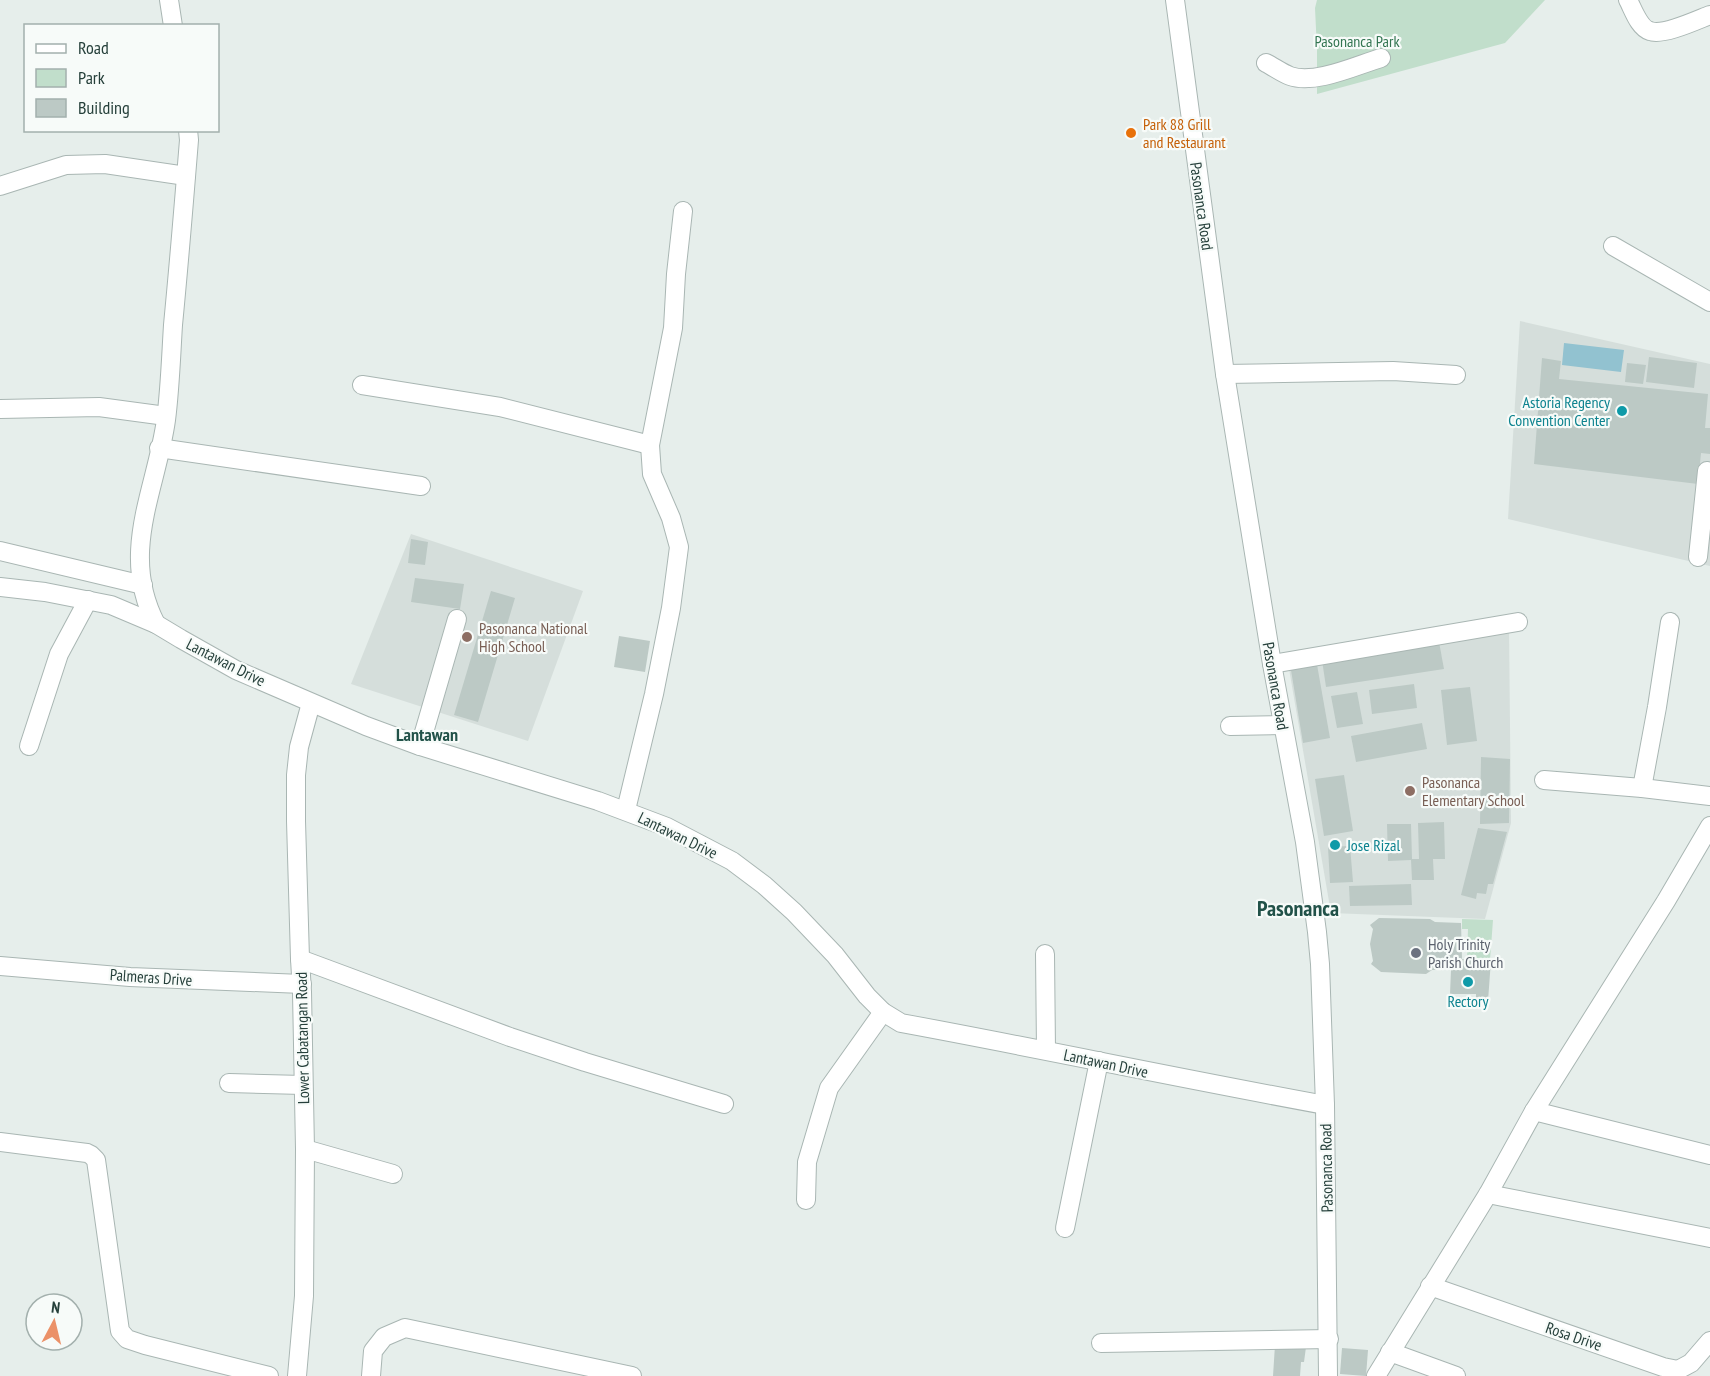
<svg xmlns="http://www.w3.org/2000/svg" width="1710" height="1376" viewBox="0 0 1710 1376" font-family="'PT Sans Narrow',sans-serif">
<rect width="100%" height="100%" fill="#e6eeeb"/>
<!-- built -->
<g fill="#d5dedb">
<polygon points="1520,321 1710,364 1710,566 1508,519"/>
<polygon points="411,534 583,591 528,741 351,684"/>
<polygon points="1509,628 1511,823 1485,919 1331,913 1288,663"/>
</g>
<!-- green -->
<g fill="#c1decb">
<polygon points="1317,0 1545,0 1505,43 1317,94 1317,50 1315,8"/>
<polygon points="1462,919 1493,920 1490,960 1467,958 1468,929 1462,929"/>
</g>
<!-- water -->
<polygon fill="#92c2d0" points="1564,343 1624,350 1621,372 1562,365"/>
<!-- building -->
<g fill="#bcc9c5">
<polygon points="1649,357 1697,363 1694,388 1646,382"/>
<polygon points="1542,358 1561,361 1559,379 1708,394 1705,428 1710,428 1710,454 1701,453 1698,484 1534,464"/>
<polygon points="1627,363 1646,365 1643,384 1625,382"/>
<polygon points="411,539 428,542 425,565 408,563"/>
<polygon points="415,578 464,584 460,609 411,602"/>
<polygon points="491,591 515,598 478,722 454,715"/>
<polygon points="619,636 650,641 645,672 614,667"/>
<polygon points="1439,642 1444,669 1326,687 1322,660"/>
<polygon points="1316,659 1330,738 1303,743 1290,664"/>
<polygon points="1414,684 1417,708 1372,714 1369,690"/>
<polygon points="1470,687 1477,741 1447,745 1441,690"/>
<polygon points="1357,692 1363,724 1337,728 1331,696"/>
<polygon points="1422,723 1427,749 1356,762 1351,736"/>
<polygon points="1481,757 1510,759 1509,823 1480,824"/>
<polygon points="1344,775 1353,831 1324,836 1315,779"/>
<polygon points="1444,822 1445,859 1433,859 1434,880 1412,880 1411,860 1388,861 1387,824 1411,824 1412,859 1419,859 1418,823"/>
<polygon points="1478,828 1507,832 1493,884 1488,884 1486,894 1477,893 1476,899 1461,895"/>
<polygon points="1350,846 1353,882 1330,883 1328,847"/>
<polygon points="1411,884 1412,905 1350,906 1349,886"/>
<polygon points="1379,918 1430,919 1435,922 1461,923 1462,959 1491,960 1488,1001 1476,1001 1476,994 1450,994 1451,970 1432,970 1426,974 1381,972 1371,964 1373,961 1370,944 1373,929 1370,925"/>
<polygon points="1275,1345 1306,1347 1304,1362 1301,1362 1300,1376 1273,1376"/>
<polygon points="1342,1348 1368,1350 1366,1376 1340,1374"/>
</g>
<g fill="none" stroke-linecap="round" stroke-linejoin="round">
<defs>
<g id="minor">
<polyline points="169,0 173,26"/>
<polyline points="1175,0 1225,374 1272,664 1305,842 1317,932 1320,964 1325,1105 1328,1376"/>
<path d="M1628 0C1633 9 1639 28 1650 31 1663 36 1697 20 1710 15"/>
<path d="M1266 63C1274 67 1282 73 1290 76 1315 85 1357 65 1381 58"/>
<polyline points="0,186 66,165 105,164 186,176"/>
<polyline points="1613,246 1710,302"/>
<polyline points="1225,374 1393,371 1456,375"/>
<polyline points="362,385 500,407 650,445"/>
<polyline points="0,409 99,407 166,416"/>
<polyline points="159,448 421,486"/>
<polyline points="0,551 143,585"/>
<polyline points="1698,557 1707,471"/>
<path d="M0 587 45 592 111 605 156 624 181 639 236 670 366 726 420 746 598 801 667 827 732 861 764 885 794 912 835 955 867 996 883 1012 901 1023C1042 1049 1183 1079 1325 1105"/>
<path d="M156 624C119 553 156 491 166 420 170 389 171 357 173 325 179 263 184 202 189 140L188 130"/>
<polyline points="1272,664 1518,622"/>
<polyline points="1230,726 1283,725"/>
<polyline points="29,746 59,654 88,600"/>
<polyline points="420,746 457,619"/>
<polyline points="1544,780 1642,788 1710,796"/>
<polyline points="1642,788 1657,707 1670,622"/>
<polyline points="626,810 654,694 671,608 679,547 671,518 652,474 650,445 673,328 676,274 683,211"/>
<polyline points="1045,954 1046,1050"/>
<polyline points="300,959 510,1037 585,1062 724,1104"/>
<polyline points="0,966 130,977 302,984"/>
<polyline points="229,1083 303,1085"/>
<polyline points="1534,1111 1710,1155"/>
<polyline points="0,1142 87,1153 91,1155 96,1160 120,1331 127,1339 145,1345 269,1376"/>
<polyline points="305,1149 393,1174"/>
<polyline points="1488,1194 1710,1238"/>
<polyline points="806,1200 807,1162 829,1088 883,1012"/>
<polyline points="1065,1228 1099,1061"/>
<polyline points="1430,1286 1663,1367 1678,1370 1691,1363 1710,1341"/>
<polyline points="1101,1343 1329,1339"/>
<polyline points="1390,1352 1456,1376"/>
<polyline points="297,1376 304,1296 305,1149 302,992 300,959 296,821 296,775 299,747 311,703"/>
<polyline points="371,1376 373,1351 384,1337 405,1328 632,1376"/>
<polyline points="1376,1376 1488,1194 1534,1111 1666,901 1710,826"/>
</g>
</defs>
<!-- minor casing -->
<use href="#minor" stroke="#a9b6b3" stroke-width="20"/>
<!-- minor -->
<use href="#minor" stroke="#fff" stroke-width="18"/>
</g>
<!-- markers -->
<circle fill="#e8710a" stroke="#f7fbf9" stroke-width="2" cx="1131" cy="133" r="6"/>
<g fill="#0f9aa8" stroke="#f7fbf9" stroke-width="2">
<circle cx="1622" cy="411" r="6"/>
<circle cx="1335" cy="845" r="6"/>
<circle cx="1468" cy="982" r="6"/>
</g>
<g fill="#8d6e63" stroke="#f7fbf9" stroke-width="2">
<circle cx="467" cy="637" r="6"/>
<circle cx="1410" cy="791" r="6"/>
</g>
<circle fill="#6b7280" stroke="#f7fbf9" stroke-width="2" cx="1416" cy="953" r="6"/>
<g text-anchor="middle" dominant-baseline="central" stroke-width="4.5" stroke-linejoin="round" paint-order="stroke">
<!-- park labels -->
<g font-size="16" fill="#327551" stroke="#f7fbf9">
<text x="1357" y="41">Pasonanca Park</text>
</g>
<!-- food labels -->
<g font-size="16" fill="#c56008" stroke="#f7fbf9" text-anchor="start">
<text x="1143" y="124">Park 88 Grill<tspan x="1143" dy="18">and Restaurant</tspan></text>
</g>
<!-- street labels -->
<g font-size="16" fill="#26403b" stroke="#f7fbf9">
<text transform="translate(1202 206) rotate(82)">Pasonanca Road</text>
<text transform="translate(226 662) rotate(27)">Lantawan Drive</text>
<text transform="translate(1276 686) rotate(80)">Pasonanca Road</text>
<text transform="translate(678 835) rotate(26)">Lantawan Drive</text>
<text transform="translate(151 977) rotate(4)">Palmeras Drive</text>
<text transform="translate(302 1038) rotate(-91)">Lower Cabatangan Road</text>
<text transform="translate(1106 1063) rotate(12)">Lantawan Drive</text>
<text transform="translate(1326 1168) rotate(-91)">Pasonanca Road</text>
<text transform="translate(1574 1336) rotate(19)">Rosa Drive</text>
</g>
<!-- culture labels -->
<g font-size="16" fill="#0d838f" stroke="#f7fbf9" text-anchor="end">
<text x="1610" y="402">Astoria Regency<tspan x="1610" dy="18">Convention Center</tspan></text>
<text x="1347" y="845" text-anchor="start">Jose Rizal</text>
<text x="1468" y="1001" text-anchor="middle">Rectory</text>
</g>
<!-- education labels -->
<g font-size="16" fill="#785e54" stroke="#f7fbf9" text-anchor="start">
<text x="479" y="628">Pasonanca National<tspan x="479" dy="18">High School</tspan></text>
<text x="1422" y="782">Pasonanca<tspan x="1422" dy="18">Elementary School</tspan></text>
</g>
<!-- worship labels -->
<g font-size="16" fill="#5b616d" stroke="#f7fbf9" text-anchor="start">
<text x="1428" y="944">Holy Trinity<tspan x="1428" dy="18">Parish Church</tspan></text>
</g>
<!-- neighbourhood labels -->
<g font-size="18" font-weight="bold" fill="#225249" stroke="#f7fbf9">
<text x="427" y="734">Lantawan</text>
</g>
<!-- district labels -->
<g font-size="22" font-weight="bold" fill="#225249" stroke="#f7fbf9">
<text x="1298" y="908">Pasonanca</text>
</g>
</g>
<!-- legend -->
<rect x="24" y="24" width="195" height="108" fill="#f7fbf9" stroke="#a3b0ad" stroke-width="1.5"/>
<rect x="36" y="44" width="30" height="9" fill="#ffffff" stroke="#a3b0ad" stroke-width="1.5"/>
<text x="78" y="54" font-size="18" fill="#26403b">Road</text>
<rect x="36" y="69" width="30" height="18" fill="#c1decb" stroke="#a3b0ad" stroke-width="1.5"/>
<text x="78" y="84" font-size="18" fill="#26403b">Park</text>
<rect x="36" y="99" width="30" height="18" fill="#bcc9c5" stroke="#a3b0ad" stroke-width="1.5"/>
<text x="78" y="114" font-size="18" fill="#26403b">Building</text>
<!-- north arrow -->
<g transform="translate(54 1322) rotate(7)"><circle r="28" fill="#f7fbf9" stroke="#a3b0ad" stroke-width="1.5"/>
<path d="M0-4.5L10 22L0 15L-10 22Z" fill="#eb9168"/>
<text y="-9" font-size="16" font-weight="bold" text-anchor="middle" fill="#26403b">N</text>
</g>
</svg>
